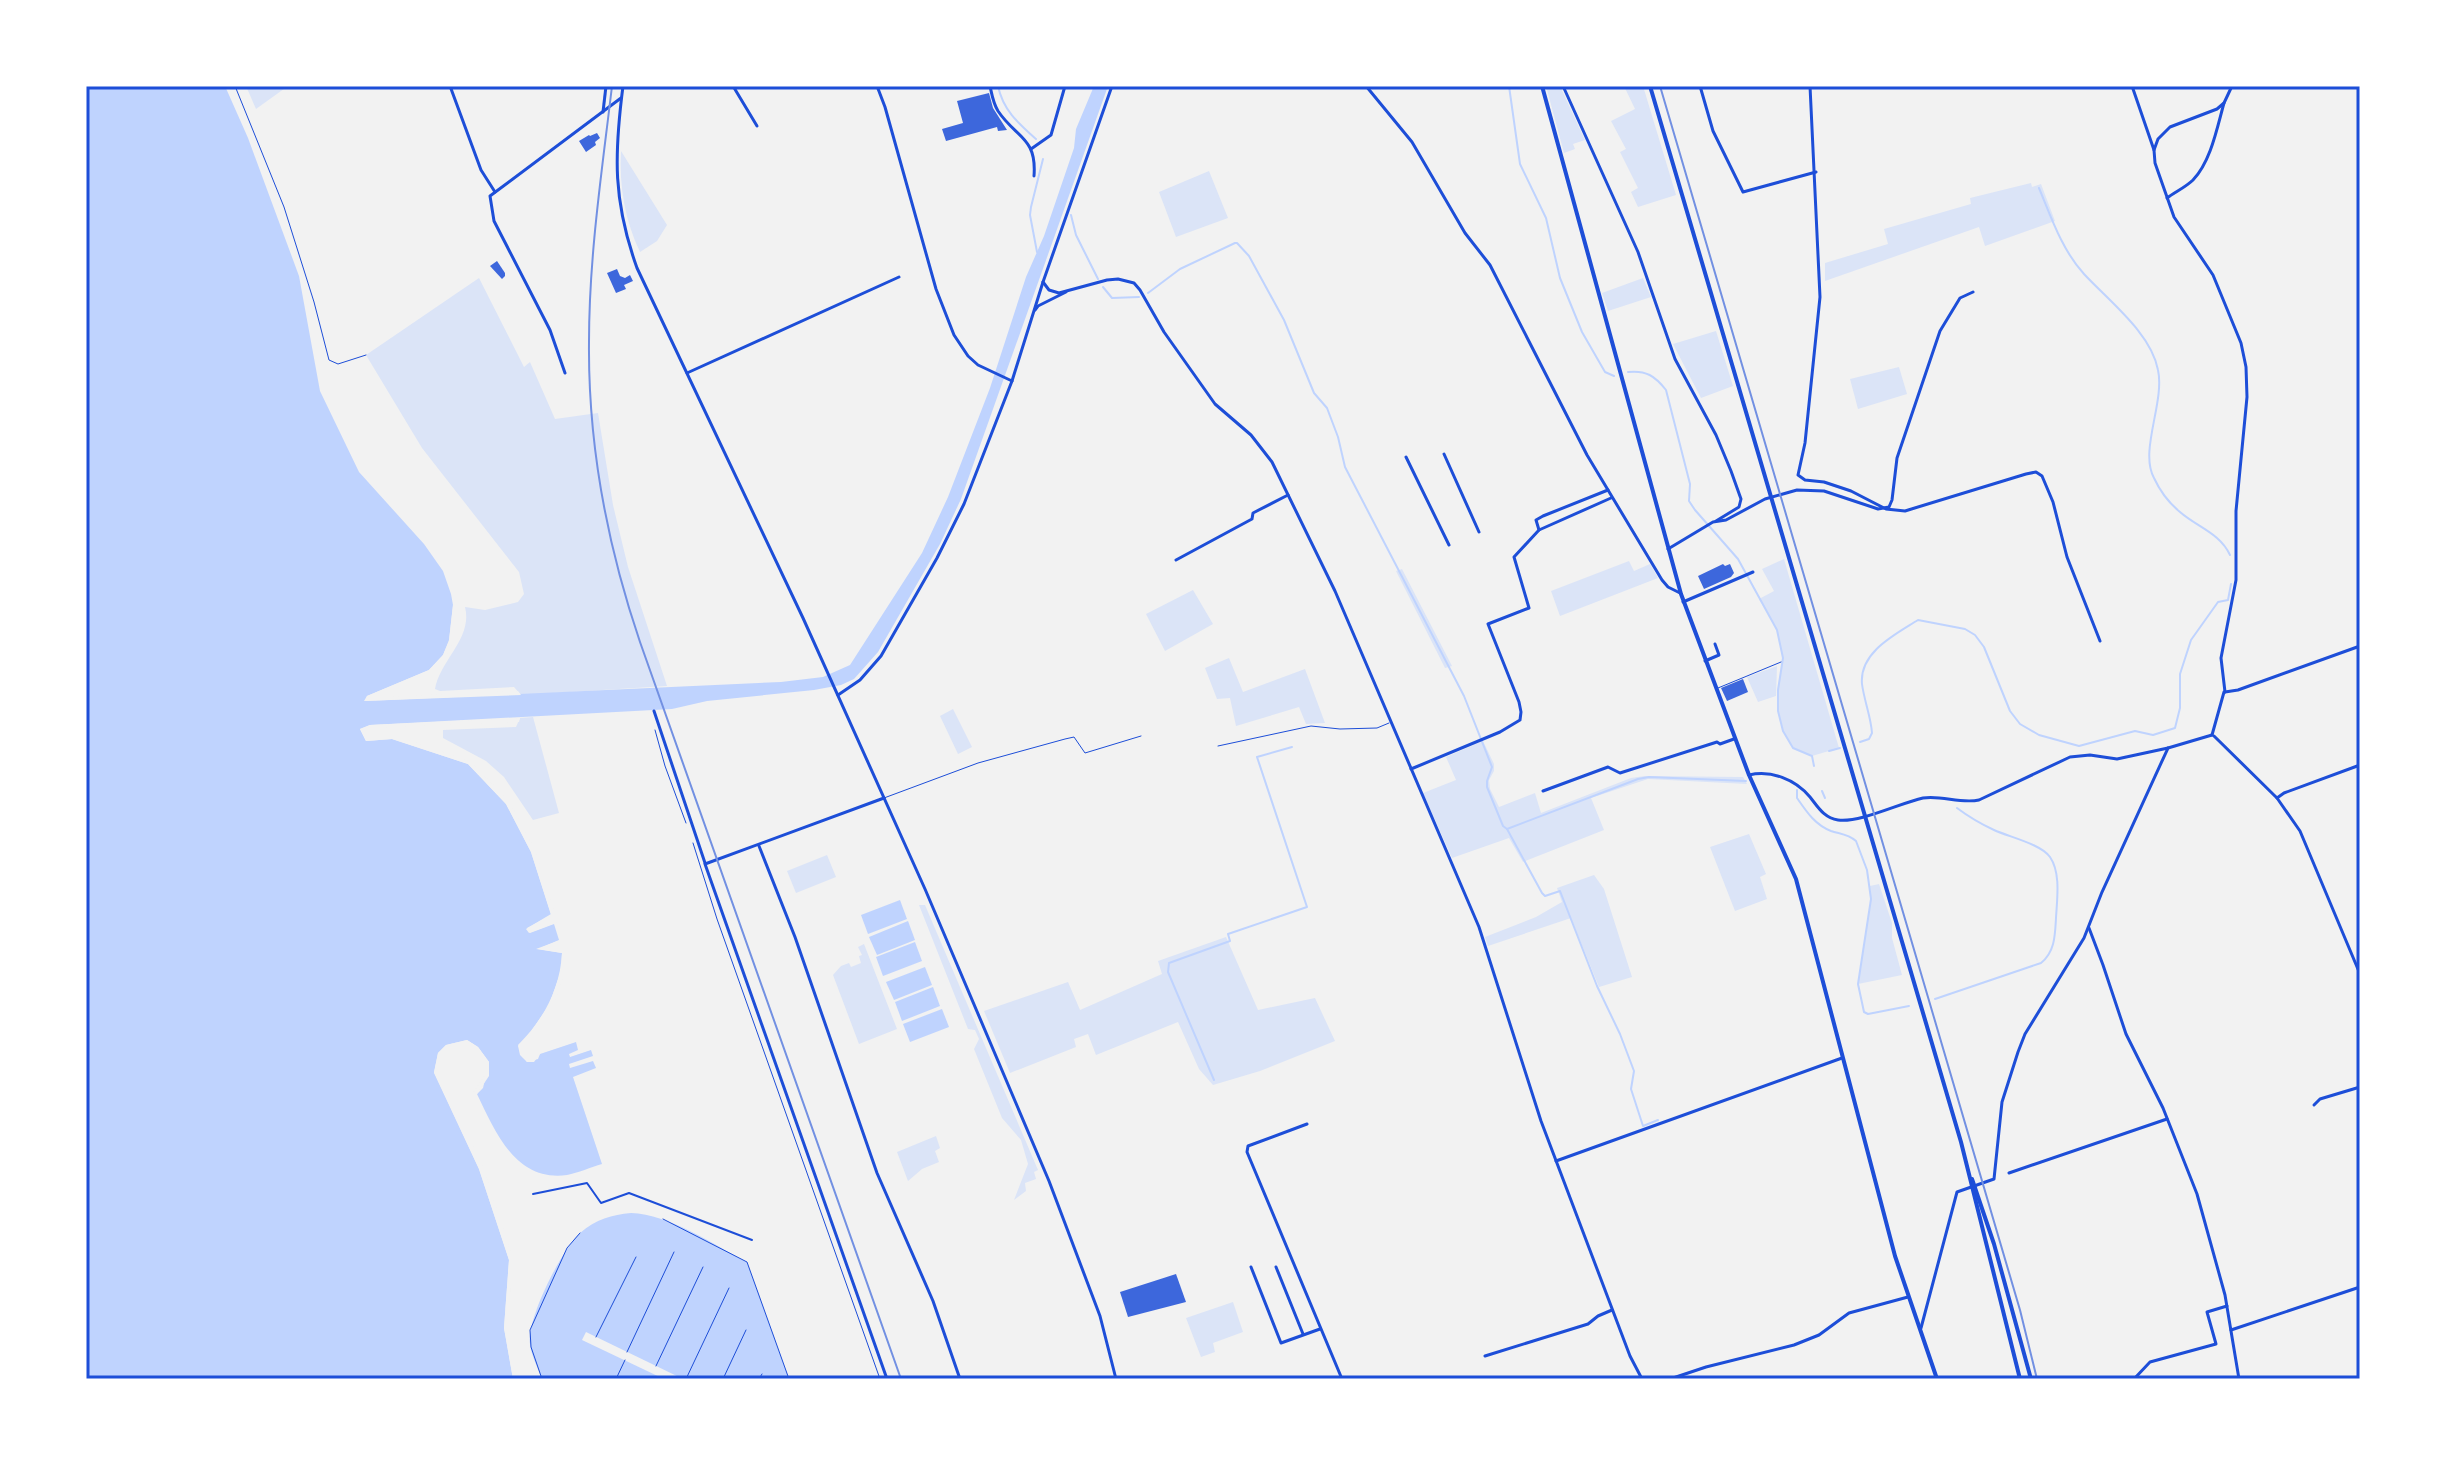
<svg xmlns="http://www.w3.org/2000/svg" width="2446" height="1465" viewBox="0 0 2446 1465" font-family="'Alegreya Sans',sans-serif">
<rect width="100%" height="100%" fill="#f2f2f2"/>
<!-- green -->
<g fill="#dbe4f7">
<polygon points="246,86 288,86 256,109"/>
<polygon points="1546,86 1560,86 1585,140 1573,144 1575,149 1564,153"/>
<polygon points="1624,86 1643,86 1676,195 1638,207 1631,192 1638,188 1620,152 1626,149 1611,121 1635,109"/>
<path d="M621 151 667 225 657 241 640 252C625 221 619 186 621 151Z"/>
<polygon points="1209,171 1228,218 1176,237 1159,192"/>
<polygon points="2031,183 2032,187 2041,184 2055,221 1985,246 1979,227 1825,281 1825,263 1888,244 1884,229 1971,204 1970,198"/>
<path d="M479 278 524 367 530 362 555 419 598 413 613 505 628 567 667 686 521 695 514 687 440 691 435 689C440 660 473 638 465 607L485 610 518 602 524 594 519 572 422 448 366 355Z"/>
<polygon points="1643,278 1651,297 1608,311 1602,293"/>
<polygon points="1716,331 1733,386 1701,398 1673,344"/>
<polygon points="1899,367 1907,394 1858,409 1850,379"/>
<polygon points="1784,559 1839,748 1812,756 1793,748 1783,731 1778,711 1778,690 1783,658 1777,630 1759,599 1774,591 1762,569"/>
<polygon points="1629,561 1634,571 1650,564 1658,578 1560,616 1551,591"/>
<polygon points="1402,569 1452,666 1445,668 1396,571"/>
<polygon points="1193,590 1213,624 1165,651 1146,614"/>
<polygon points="1229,658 1243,692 1305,669 1325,723 1306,724 1299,707 1236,726 1230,698 1217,699 1205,668"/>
<polygon points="1777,666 1776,696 1758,702 1747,677"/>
<polygon points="953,709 972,747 958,754 940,716"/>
<polygon points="533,717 559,813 533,820 504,777 486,761 443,738 443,730 516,727 520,718"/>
<polygon points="1483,741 1494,764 1494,771 1489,780 1490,789 1499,807 1535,793 1541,813 1631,778 1645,776 1743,777 1747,784 1648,779 1591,798 1604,830 1523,862 1509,838 1452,858 1423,793 1456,780 1446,757"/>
<polygon points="1749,834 1766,874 1760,877 1767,899 1735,911 1710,847"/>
<polygon points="827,855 836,877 796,893 787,871"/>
<polygon points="1594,875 1604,889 1632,977 1599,987 1571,918 1488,946 1485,937 1536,917 1562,902 1557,888"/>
<polygon points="1879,884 1892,923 1892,938 1902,975 1858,984 1871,899 1870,886"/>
<polygon points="919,905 925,905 1038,1170 1034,1172 1036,1179 1025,1183 1026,1191 1014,1200 1028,1164 1021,1140 1002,1118 974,1049 979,1039 975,1030 968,1029"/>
<polygon points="1226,937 1258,1010 1315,998 1335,1041 1260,1071 1213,1085 1199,1069 1178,1022 1096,1055 1088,1034 1074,1039 1076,1047 1010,1073 984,1011 1068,982 1080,1010 1162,974 1158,961"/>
<polygon points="864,944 897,1029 859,1044 833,975 841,966 849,963 851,967 861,963 859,956 862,955 858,947"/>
<polygon points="936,1136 940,1148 935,1151 939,1162 922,1169 908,1181 897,1152"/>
<polygon points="1233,1302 1243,1332 1213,1343 1215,1352 1201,1357 1186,1318"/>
</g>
<!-- water -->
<g fill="#bfd3fe">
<path d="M86 86H225L248 138 299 276 320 391 359 472 424 544 443 571 451 594 453 605 449 640 443 655 429 670 367 696 365 701 781 682 823 677 850 665 922 553 948 497 990 388 1026 277 1044 236 1074 148 1076 129 1094 86H1108L961 499 940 544 878 652 854 679 841 685 814 690 707 701 672 709 370 725 360 729 366 741 392 739 468 764 506 804 531 852 551 915 527 928 530 933 554 924 559 940 538 949 562 953C560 989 544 1019 518 1045L527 1062 538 1059 540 1054 576 1042 578 1050 569 1054 570 1057 591 1050 593 1056 569 1064 570 1068 593 1061 596 1068 573 1077 602 1164C591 1167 578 1173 567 1175 515 1182 495 1131 477 1094L483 1088 489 1062 478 1047 467 1040 446 1045 438 1053 434 1073 479 1169 509 1260 504 1328 513 1379H86Z"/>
<polygon points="900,900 907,919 868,934 861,915"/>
<polygon points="908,921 915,940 877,955 869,937"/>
<polygon points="915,942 922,961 883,976 876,957"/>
<polygon points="925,967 932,985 894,1000 886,982"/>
<polygon points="933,987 940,1006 902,1021 895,1002"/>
<polygon points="942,1009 949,1027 910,1042 903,1024"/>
<path d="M631 1213C669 1214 714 1245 747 1262L789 1379H542C538 1368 531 1355 530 1344 526 1320 562 1249 580 1233 596 1219 612 1215 631 1213Z"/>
</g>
<!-- pier -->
<g fill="#f2f2f2">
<polygon points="453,605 457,605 453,641 446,658 431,673 377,697 518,691 521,695 364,701 367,696 429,670 443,655 449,641"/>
<polygon points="520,718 519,722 371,728 365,731 368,737 393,735 470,761 509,801 535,850 555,913 554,918 544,923 553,920 558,922 529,933 526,929 551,914 531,852 506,804 468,764 392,739 366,741 360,729 370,725"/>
<polygon points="563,939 562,943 552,947 563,949 566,952 565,972 553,1007 533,1036 523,1047 523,1053 528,1058 540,1054 534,1062 527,1062 520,1055 518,1046 530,1033 549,1005 561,971 562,953 536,949"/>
<polygon points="467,1040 478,1047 489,1062 489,1076 477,1094 473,1093 485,1075 485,1063 476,1050 466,1044 448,1049 442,1055 438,1072 483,1167 513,1259 508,1328 517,1379 513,1379 504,1328 509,1260 479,1169 434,1072 438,1053 446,1045"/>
<polygon points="586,1332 683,1379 664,1379 582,1340"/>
</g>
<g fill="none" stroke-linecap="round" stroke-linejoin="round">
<!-- stream -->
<g stroke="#bfd3fe" stroke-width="2">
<path d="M998 86C1003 110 1018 123 1036 139"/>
<polyline points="1509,86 1520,164 1546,218 1560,278 1582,332 1605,372 1614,376"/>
<path d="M2039 188C2051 217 2062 250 2084 274 2109 301 2151 333 2158 370 2165 402 2139 451 2154 478 2160 491 2169 503 2180 512 2197 527 2220 533 2230 555"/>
<polyline points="1071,215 1076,235 1098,279"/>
<polyline points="1037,252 1030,215 1031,207 1043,159"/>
<polyline points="1103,287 1112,298 1139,297"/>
<polyline points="1148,293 1180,269 1235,243 1237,243 1249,256 1284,320 1314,393 1327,408 1338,437 1345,467 1464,696 1492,767 1487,781 1487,787 1503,826 1507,829 1638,779 1649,777 1746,781"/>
<path d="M1628 372C1646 370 1655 376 1666 390L1690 484 1689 501 1695 510 1738 559 1777 630 1783 658 1778 690V711L1783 731 1793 748 1812 756 1814 766"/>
<path d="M1860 742 1869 739 1872 733C1871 717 1864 700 1862 684 1859 652 1896 634 1918 620L1965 629 1975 635 1984 647 2010 711 2020 724 2039 735 2079 746 2135 731 2153 735 2175 728 2180 708V674L2191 640 2218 602 2228 600 2231 584"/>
<polyline points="1829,751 1840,748"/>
<path d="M1797 790V798C1806 811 1815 825 1831 831 1840 834 1848 834 1856 841L1867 870 1871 899 1858 984 1864 1012 1868 1014 1909 1006"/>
<polyline points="1822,791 1825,798"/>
<polyline points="1507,829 1542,893 1545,896 1560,891 1597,986 1620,1034 1634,1071 1631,1089 1643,1126 1658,1120"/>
<path d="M1935 999 2041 963C2055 952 2055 935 2056 918 2057 899 2061 873 2050 857 2041 844 2009 837 1994 830 1981 824 1969 817 1957 808"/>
<polyline points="1214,1080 1168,972 1169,963 1230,941 1228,934 1307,907 1257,757 1292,747"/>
</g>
</g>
<!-- building -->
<g fill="#3d67dc">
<polygon points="989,93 993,108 1007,130 998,131 997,127 946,141 942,129 963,123 957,101"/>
<polygon points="597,133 600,138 595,142 596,145 586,152 579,141 589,135 590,136"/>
<polygon points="497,261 505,273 505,276 502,279 490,266"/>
<polygon points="617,269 620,276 625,278 630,275 633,281 624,285 626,289 616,293 607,273"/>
<polygon points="1723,564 1725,566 1730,564 1734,573 1731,577 1704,589 1698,576"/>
<polygon points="1743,679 1748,692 1727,701 1721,688"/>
<polygon points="1176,1274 1186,1302 1128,1317 1120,1292"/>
</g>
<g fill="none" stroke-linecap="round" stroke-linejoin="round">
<!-- path -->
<g stroke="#1d4ed8" stroke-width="1">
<polyline points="235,86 284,207 314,302 329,360 338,364 366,355"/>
<polyline points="655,730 665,766 686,823"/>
<polyline points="693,843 717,919 880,1379"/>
<polyline points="663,1219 747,1262 789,1379"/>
<polyline points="596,1337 636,1257"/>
<polyline points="627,1352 674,1252"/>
<polyline points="656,1366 703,1267"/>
<polyline points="542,1379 531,1347 530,1330 567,1248 580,1233"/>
<polyline points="616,1379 625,1360"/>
<polyline points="686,1379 729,1288"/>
<polyline points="723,1379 746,1330"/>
<polyline points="759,1379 762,1374"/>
</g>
<!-- service -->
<g stroke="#1d4ed8" stroke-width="1">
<polyline points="1718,688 1781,662"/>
<polyline points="1218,746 1311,726 1340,729 1377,728 1389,723"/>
<polyline points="884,798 978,763 1065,739 1074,737 1085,753 1141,736"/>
</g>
<!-- pedestrian -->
<polyline stroke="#1d4ed8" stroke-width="2" points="533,1194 587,1183 601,1203 629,1193 752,1240"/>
<!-- minor -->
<g stroke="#1d4ed8" stroke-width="3">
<polyline points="450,86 481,170 495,192"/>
<polyline points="733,86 757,126"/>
<path d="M990 86C992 95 993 103 998 111 1016 138 1037 137 1034 176"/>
<polyline points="1366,86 1412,142 1465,233 1490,265 1587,455 1662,580 1668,587 1680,593"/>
<polyline points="1563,86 1638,252 1675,359 1716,435 1731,471 1741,499 1739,507 1716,521"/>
<polyline points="1700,86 1713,131 1743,192 1816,172"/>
<polyline points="1810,86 1820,297 1805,443 1798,475 1805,480 1824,482 1851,491 1886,509 1905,511 2026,474 2036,472 2042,476 2053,502 2067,557 2100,641"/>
<polyline points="2132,86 2154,150"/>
<polyline points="603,112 606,86"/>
<polyline points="1031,149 1051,135 1065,86"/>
<path d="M2167 198C2175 192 2186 187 2193 180 2211 161 2217 128 2224 103"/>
<polyline points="1035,310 1038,306 1066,292"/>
<polyline points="565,373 550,330 494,221 490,196 621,98"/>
<polyline points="687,373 899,277"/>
<polyline points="1444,454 1479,532"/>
<polyline points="1406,457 1449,545"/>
<polyline points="1539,530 1536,520 1543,516 1608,490"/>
<polyline points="1668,549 1713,522 1726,520 1765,499 1797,490 1824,491 1878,509 1889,507 1892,500 1897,458 1940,331 1960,298 1973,292"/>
<polyline points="1176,560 1252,519 1253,513 1288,495"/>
<polyline points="1683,602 1753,572"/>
<polyline points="1705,661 1719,655 1715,644"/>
<polyline points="2225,692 2221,658 2236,580 2236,511 2247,397 2246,367 2241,343 2213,275 2174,217 2155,163 2154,150 2158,139 2170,127 2217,109 2224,103 2232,86"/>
<polyline points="2225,692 2238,690 2360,646"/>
<polyline points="654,711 705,863"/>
<polyline points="2212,735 2224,692"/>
<polyline points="2214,736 2277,798 2300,831 2360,974"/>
<polyline points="1411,769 1500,732 1520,720 1521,712 1519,702 1488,624 1529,608 1514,557 1539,530 1611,498"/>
<path d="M1749 775C1771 770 1795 779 1810 797 1818 807 1824 818 1838 820 1860 823 1900 803 1923 798 1942 795 1960 804 1979 800L2070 757 2090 755 2117 759 2168 748"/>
<polyline points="1543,791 1608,767 1620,773 1717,742 1720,744 1734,739"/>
<polyline points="2277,798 2284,793 2360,765"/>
<polyline points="759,846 795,937 877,1173 933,1301 960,1379"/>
<polyline points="2089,928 2103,965 2126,1034 2163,1108 2197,1194 2225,1295 2239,1379"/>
<polyline points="2314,1105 2320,1099 2360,1087"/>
<polyline points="1307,1124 1248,1146 1247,1152 1342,1379"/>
<polyline points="1556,1161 1842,1058"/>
<polyline points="2009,1173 2167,1119"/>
<polyline points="1251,1267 1281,1343 1320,1329"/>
<polyline points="1276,1267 1303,1334"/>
<polyline points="1921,1328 1957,1192 1994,1179 2002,1102 2018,1052 2025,1034 2084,938 2102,892 2168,748 2212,735"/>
<polyline points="2231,1330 2360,1287"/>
<polyline points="1485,1356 1588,1324 1598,1316 1612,1310"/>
<polyline points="1670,1379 1706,1367 1794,1345 1819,1335 1849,1313 1908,1297"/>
<polyline points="2134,1379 2150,1362 2216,1344 2207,1312 2227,1306"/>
</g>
<!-- tertiary -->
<g stroke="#1d4ed8" stroke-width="3">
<path d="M623 86C614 156 613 201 637 268L803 618 925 889 1049 1181 1100 1316 1116 1379"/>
<polyline points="877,86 885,107 936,289 954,335 968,356 978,365 1012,381"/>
<polyline points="1043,282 1049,290 1059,293 1107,280 1118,279 1134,283 1140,290 1164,332 1215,404 1251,435 1272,462 1335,591 1479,927 1541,1121 1630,1356 1642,1379"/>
<polyline points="838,695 860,680 881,656 937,558 964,504 1012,381 1043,282 1112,86"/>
<polyline points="884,798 705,864 887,1379"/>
</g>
<!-- secondary -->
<polyline stroke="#1d4ed8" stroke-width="4" points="1542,86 1681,594 1749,775 1796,879 1895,1256 1937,1379"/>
<!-- trunk -->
<g stroke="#1d4ed8" stroke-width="4">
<polyline points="1650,86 1961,1142 2020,1379"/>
<polyline points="1972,1179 1994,1244 2031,1379"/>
</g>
<!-- rail -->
<g stroke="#7290e2" stroke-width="2">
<path d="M612 86C602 171 589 256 589 342 588 445 607 545 640 642L901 1379"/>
<polyline points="1660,86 2020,1310 2037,1379"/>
</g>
</g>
<!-- border -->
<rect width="2446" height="1465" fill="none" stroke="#ffffff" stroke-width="176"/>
<rect x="88" y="88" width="2270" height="1289" fill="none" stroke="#1d4ed8" stroke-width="3"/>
</svg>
